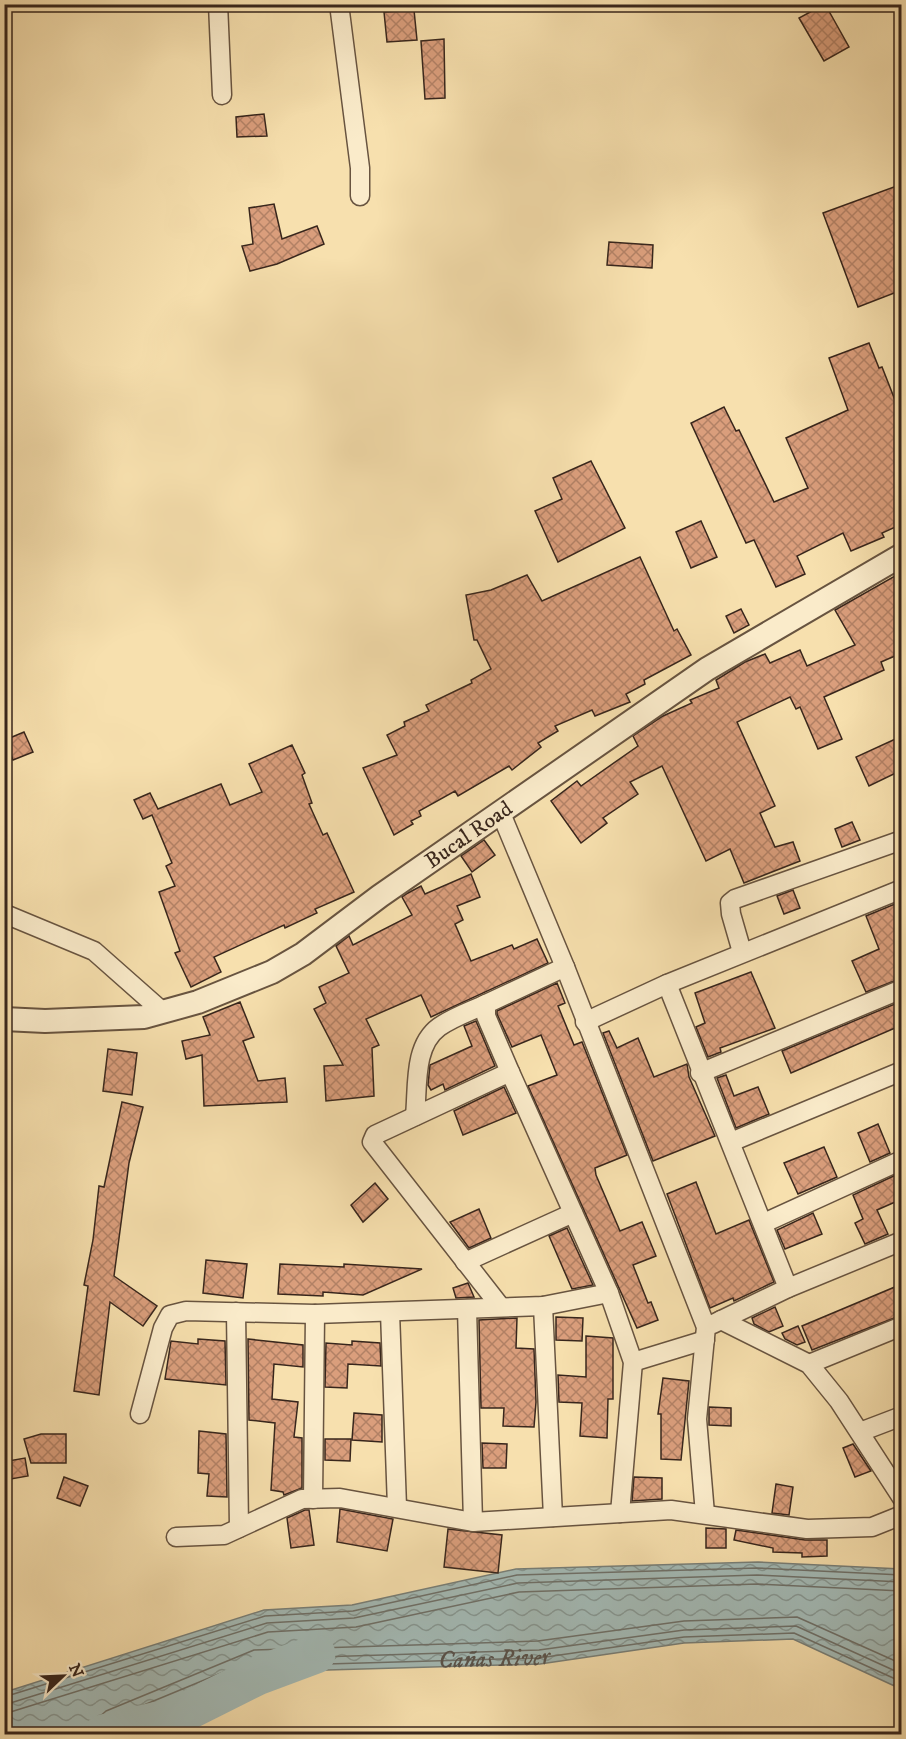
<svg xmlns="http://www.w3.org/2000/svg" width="906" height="1739" viewBox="0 0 906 1739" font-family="'IM FELL DW Pica',serif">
<defs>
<pattern id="water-waves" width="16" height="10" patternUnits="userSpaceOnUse" patternTransform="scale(1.5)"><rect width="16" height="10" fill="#a3bab6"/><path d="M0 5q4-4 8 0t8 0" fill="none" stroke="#869793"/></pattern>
<pattern id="building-cross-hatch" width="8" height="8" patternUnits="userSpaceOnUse" patternTransform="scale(1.5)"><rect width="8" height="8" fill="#da9e7c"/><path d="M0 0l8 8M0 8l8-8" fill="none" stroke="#b28165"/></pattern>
</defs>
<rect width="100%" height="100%" fill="#f7e0ae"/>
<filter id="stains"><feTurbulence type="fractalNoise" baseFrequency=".00333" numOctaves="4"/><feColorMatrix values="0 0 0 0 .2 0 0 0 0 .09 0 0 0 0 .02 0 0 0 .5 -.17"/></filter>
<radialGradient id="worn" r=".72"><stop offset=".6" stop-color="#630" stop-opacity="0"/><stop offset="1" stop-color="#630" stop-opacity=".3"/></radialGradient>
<!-- water -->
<polygon fill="url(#water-waves)" stroke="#787f78" stroke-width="1.5" points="758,1562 901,1569 901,1689 793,1639 684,1643 540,1664 258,1672 109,1734 5,1734 5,1692 264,1610 352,1605 516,1569"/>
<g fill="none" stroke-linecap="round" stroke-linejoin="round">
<!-- shore -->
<g stroke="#6e7069" stroke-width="1.5">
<polyline points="4,1697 265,1616 353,1611 517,1575 757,1568 902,1575"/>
<polyline points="4,1705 267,1623 354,1618 518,1583 757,1575 902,1582"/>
<polyline points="4,1714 268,1632 356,1627 519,1592 757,1584 902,1591"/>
<polyline points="92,1734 95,1721 106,1711 254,1650 538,1641 684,1621 797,1617 902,1664"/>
<polyline points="101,1734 103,1725 110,1719 255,1659 539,1650 684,1630 796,1626 902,1674"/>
<path id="s1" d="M109 1734 113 1726 257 1666 539 1658 684 1637 794 1633 902 1682"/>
</g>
<!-- river -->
<polyline stroke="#a3bab6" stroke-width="39" points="103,1734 175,1717 257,1676 316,1654"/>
</g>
<!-- building -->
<g fill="url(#building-cross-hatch)" stroke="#38261c" stroke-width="1.5">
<polygon points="825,4 849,47 824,61 799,18"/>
<polygon points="414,10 417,40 387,42 384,12"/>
<polygon points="444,39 445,98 425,99 421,41"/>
<polygon points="264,114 267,136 237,137 236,117"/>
<polygon points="902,184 902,290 858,307 823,213"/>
<polygon points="274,204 282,239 317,226 324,244 277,264 250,271 242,246 253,244 249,208"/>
<polygon points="609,242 653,245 652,268 607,265"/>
<polygon points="869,343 879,368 882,367 902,418 902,524 882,533 884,537 851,551 843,533 797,556 805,574 776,587 754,540 746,543 691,423 724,407 736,431 739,430 774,502 808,488 786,438 848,410 829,358"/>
<polygon points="591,461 625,528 558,562 535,511 562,499 553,478"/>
<polygon points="701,521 717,557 691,568 676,532"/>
<polygon points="640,557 674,631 677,629 691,655 644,680 645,684 626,694 630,702 595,716 592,710 555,726 558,731 538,743 541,747 512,770 509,766 458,796 455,791 419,811 421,816 411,821 413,824 394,835 363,768 397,755 387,735 405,726 404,722 429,711 426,705 472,683 471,680 491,669 477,640 474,640 466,595 491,590 527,575 542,601"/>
<polygon points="902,572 902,653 881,662 884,670 824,697 842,739 818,749 800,707 796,709 790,697 737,722 775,806 760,813 775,847 793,842 800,861 744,883 730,849 706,861 662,766 630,782 638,794 603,818 607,823 581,843 551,801 577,781 581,786 638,746 633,736 663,716 692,703 690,700 719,688 716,680 745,662 765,654 770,663 800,650 807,666 855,645 835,610"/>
<polygon points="741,609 749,625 734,633 726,616"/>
<polygon points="24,732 33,752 13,760 5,740"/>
<polygon points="902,736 902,770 869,786 856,757"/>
<polygon points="292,745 305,773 302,775 312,803 309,804 323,835 327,833 354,892 315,909 317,913 285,928 284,925 214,957 221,972 191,987 175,953 180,951 159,892 175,886 166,866 172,863 152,815 143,819 134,800 150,793 158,809 221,784 230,805 262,792 249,764"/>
<polygon points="852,822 860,840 842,847 835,829"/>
<polygon points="484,840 495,855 472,872 461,856"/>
<polygon points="471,874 480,897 457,906 463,920 455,924 471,961 512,945 514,949 537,939 548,963 431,1017 421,995 366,1019 379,1045 372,1048 374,1096 326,1101 324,1066 343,1065 314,1009 326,1003 319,987 349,973 336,946 349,936 353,945 412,915 402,897 408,893 421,886 425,894"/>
<polygon points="793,890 800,908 784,914 777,896"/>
<polygon points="902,901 902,978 866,992 852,961 879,949 866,916"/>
<polygon points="751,972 775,1028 720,1048 721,1052 708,1057 696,1027 705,1023 695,993"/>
<polygon points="557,983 565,1003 558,1006 574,1045 582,1042 627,1155 595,1168 596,1175 620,1231 642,1222 656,1256 633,1265 648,1303 651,1302 658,1320 637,1328 528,1086 557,1075 541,1035 512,1047 497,1014 497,1011"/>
<polygon points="902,1001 902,1025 791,1073 782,1051"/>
<polygon points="240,1002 254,1037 243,1041 258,1081 285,1078 287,1102 204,1106 202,1055 186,1059 182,1041 210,1035 203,1017"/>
<polygon points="476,1021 495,1066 445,1090 443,1084 431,1090 428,1085 430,1065 472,1046 464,1026"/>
<polygon points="609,1031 617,1048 638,1038 654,1077 687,1064 689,1077 715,1136 653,1161 603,1033"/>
<polygon points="108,1049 137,1053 132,1095 103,1091"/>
<polygon points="726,1075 734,1096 758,1087 769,1114 736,1128 717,1078"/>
<polygon points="504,1087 516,1113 463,1135 454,1111"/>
<polygon points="122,1102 143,1107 129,1163 114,1276 157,1306 143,1326 110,1302 99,1395 74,1391 88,1286 84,1285 93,1240 99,1186 104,1187"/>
<polygon points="878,1124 890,1153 870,1162 858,1133"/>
<polygon points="824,1147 837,1177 798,1194 784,1163"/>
<polygon points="900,1173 902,1199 877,1210 888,1234 865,1244 855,1223 863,1219 853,1195"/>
<polygon points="696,1182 716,1234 749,1220 774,1282 734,1301 733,1298 710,1308 667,1194"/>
<polygon points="375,1183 388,1199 363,1222 351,1205"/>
<polygon points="479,1209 491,1238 469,1248 450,1222"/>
<polygon points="813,1213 822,1234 785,1249 777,1230"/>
<polygon points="567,1228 593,1285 572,1289 549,1236"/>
<polygon points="206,1260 247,1264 243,1298 203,1293"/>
<polygon points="280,1264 344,1267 344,1264 422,1269 363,1295 323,1292 323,1296 278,1294"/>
<polygon points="468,1283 474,1297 456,1298 453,1288"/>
<polygon points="902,1284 902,1315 812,1350 802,1326"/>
<polygon points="775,1307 783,1326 769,1332 754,1324 752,1318"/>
<polygon points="556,1317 583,1318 582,1341 556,1340"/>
<polygon points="517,1318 516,1348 534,1349 536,1402 534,1427 503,1426 504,1408 481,1408 479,1320"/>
<polygon points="798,1326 805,1342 797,1345 785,1339 782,1333"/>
<polygon points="586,1336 613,1338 613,1399 608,1399 607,1438 580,1436 582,1403 559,1402 558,1375 586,1377"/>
<polygon points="198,1339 225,1341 226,1385 165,1379 171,1341 198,1344"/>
<polygon points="248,1339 303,1345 303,1367 274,1364 272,1399 298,1402 294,1437 302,1438 302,1488 284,1495 283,1492 271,1490 275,1423 249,1420"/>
<polygon points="352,1341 380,1343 381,1366 348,1364 347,1388 325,1387 326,1343 352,1345"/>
<polygon points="663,1378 689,1381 681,1460 661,1459 661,1414 658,1414"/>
<polygon points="709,1407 731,1408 731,1426 709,1425"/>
<polygon points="354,1413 382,1415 382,1442 352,1440"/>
<polygon points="199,1431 226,1434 227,1497 207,1496 209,1474 198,1473"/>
<polygon points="41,1434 66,1434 66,1463 31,1463 24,1439"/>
<polygon points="325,1439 351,1439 350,1461 325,1460"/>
<polygon points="482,1443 507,1444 506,1468 483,1468"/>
<polygon points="853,1444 871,1471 855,1477 843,1448"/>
<polygon points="25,1458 28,1476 11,1479 8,1461"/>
<polygon points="64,1477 88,1486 80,1506 57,1498"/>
<polygon points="634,1477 662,1478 662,1499 632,1501"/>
<polygon points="776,1484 793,1487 789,1515 772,1513"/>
<polygon points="340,1509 393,1519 387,1551 337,1542"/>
<polygon points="305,1510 309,1510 314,1545 291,1548 287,1518"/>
<polygon points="706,1528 726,1529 726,1548 706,1548"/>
<polygon points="448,1529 502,1535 498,1573 444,1567"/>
<polygon points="736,1530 805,1540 827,1540 827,1556 802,1557 802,1553 773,1552 773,1548 734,1540"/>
</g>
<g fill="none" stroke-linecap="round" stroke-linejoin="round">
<defs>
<g id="minor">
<polyline points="218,4 222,95"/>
<polyline points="339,4 360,168 360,196"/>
<polyline points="500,811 565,967 706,1327 697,1419 705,1514"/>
<polyline points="5,914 94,951 163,1012"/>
<polyline points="742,952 731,914 730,903 735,899 902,840"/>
<polyline points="667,984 788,1288"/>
<polyline points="585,1022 667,984 902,889"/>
<polyline points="510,1072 486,1016 486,1004 565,967"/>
<polyline points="700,1073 902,989"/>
<path d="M415 1116C418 1087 413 1046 439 1027 453 1017 471 1011 486 1004"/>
<polyline points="731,1142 902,1071"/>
<polyline points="764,1223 902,1160"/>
<polyline points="465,1262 573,1213"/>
<polyline points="500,1306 372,1142 375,1135 510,1072 609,1293 633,1362 620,1513"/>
<polyline points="543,1306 553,1517"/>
<polyline points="467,1309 473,1522"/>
<polyline points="236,1312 239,1528"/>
<polyline points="390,1312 397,1507"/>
<polyline points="721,1320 809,1364 839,1401 902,1498"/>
<polyline points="713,1324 788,1288 902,1241"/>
<polyline points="633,1362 705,1340"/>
<polyline points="809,1364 902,1326"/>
<polyline points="140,1414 163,1328 170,1315 186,1311 315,1314 543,1306 609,1293"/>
<polyline points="860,1432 902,1416"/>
<polyline points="313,1499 315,1314"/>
<polyline points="176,1537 224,1535 302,1499 340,1498 473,1522 671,1510 807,1529 872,1527 902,1515"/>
</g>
<g id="tertiary">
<path id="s2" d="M4 1019 45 1021 144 1017 198 1002 272 972 303 954 380 896 707 669 902 555"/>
</g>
</defs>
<!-- minor casing -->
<use href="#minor" stroke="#685440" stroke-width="21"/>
<!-- tertiary casing -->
<use href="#tertiary" stroke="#685440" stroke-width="26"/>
<!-- minor -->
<use href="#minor" stroke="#faebca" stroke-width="18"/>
<!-- tertiary -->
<use href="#tertiary" stroke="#faebca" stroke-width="22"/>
</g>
<g text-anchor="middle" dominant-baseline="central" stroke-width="5" stroke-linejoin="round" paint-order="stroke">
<!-- street labels -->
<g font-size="22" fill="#38261c" stroke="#faebca">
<text stroke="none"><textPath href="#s2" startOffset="516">Bucal Road</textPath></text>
</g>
<!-- water labels -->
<g font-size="24" font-style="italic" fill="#58524a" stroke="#faebca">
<text stroke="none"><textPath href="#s1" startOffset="402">Cañas River</textPath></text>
</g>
</g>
<!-- margin -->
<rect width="906" height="1739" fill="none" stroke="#f7e0ae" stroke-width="24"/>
<rect x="6" y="6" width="894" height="1727" fill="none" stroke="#38261c" stroke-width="3"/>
<rect x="12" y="12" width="882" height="1715" fill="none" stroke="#38261c" stroke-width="1.5"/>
<!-- north arrow -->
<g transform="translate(63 1676) rotate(67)" stroke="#faebca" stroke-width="4.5" paint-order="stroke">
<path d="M0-4.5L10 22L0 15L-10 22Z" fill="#38261c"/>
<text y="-9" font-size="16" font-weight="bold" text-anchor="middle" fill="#38261c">N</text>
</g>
<rect width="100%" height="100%" filter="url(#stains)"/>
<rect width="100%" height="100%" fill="url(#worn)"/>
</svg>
